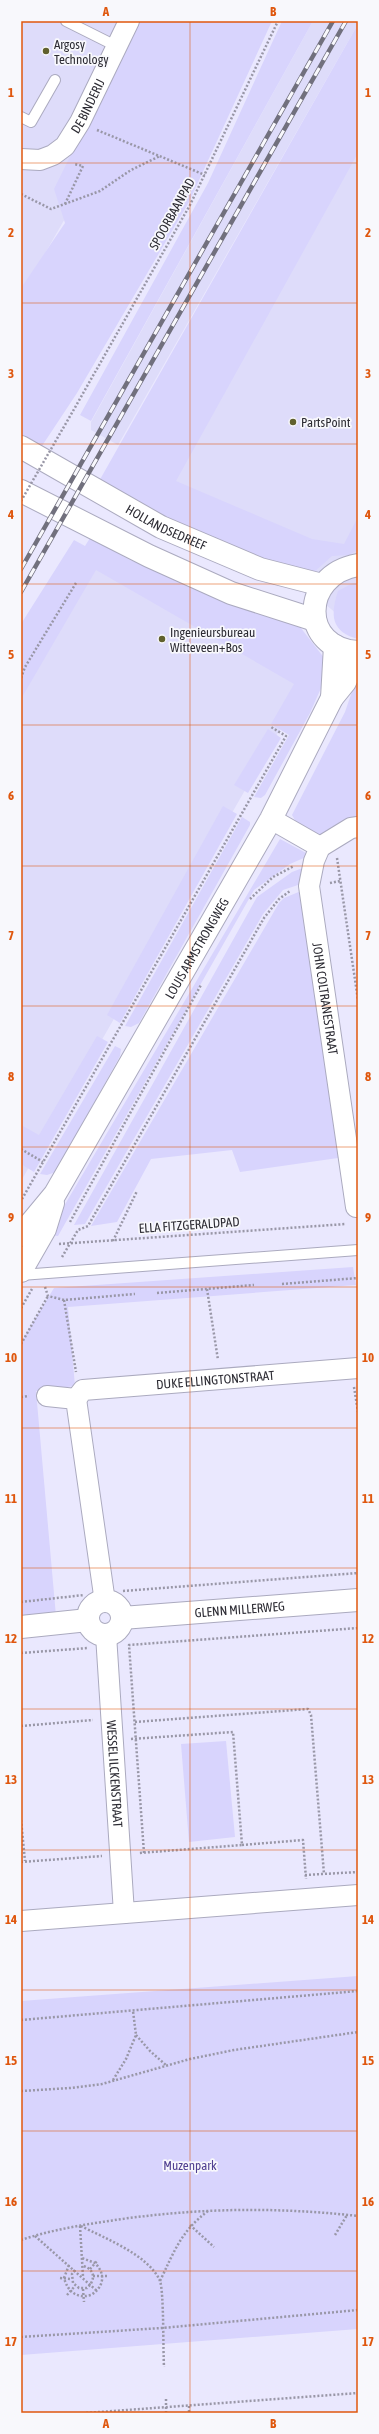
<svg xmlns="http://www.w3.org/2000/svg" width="379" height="2434" viewBox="0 0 379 2434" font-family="'Asap Condensed',sans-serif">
<rect width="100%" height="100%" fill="#eae8fe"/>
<!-- built -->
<g fill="#dedcfa">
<polygon points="21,21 152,21 67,215 21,295"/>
<polygon points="313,21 358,21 358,24 118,445 91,430 91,422"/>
<polygon points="358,132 358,621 348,623 175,481"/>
<polygon points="77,553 311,675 21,1181 21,653"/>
</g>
<!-- green -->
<g fill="#d8d4fd">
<polygon points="137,21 272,21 189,202 77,393 38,452 21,442 21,288 65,223 54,189"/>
<polygon points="282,21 313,21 91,421 80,415 208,183"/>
<path d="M358 24V153L176 481 312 539 344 544 358 517V550L349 555 332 556 311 575C235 556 166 520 98 483Z"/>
<polygon points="90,538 130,560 240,603 297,623 325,659 325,679 310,713 265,795 261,798 254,797 289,735 271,724 294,684 96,570 21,699 21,624 74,540 85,546"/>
<path d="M353 583H358V639C331 632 330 615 338 591Z"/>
<polygon points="358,674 358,819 336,825 319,836 296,822 292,815 345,712"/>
<polygon points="268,729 281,738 248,793 234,785"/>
<polygon points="223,806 237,814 120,1023 107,1015"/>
<polygon points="242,817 250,822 250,825 139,1023 131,1027 125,1026"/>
<polygon points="280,839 306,853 306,857 290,864 254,890 58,1236 47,1235"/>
<polygon points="300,869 304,869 301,884 283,890 263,914 85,1224 74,1225 257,897 292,872"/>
<polygon points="301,891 338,1158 240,1172 232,1150 151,1159 117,1222 91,1226 279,903 284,898"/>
<polygon points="97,1036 108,1042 34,1172 21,1164 21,1125 39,1135"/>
<polygon points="115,1046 121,1049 120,1056 56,1172 47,1175 40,1174"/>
<polygon points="353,1267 356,1285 68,1307 75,1386 36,1391 56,1616 21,1619 21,1342 54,1288"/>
<polygon points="226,1741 235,1837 189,1842 181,1744"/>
<polygon points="358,1976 358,2329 21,2355 21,2001"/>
</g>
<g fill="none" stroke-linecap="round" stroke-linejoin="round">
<defs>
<g id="service">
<polyline points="66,21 116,46"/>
<polyline points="21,117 31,122 55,80"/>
<polyline points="21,1275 358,1250"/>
</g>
<g id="minor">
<path id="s1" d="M21 159 40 160 53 155 65 146 80 122 129 21"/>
<path id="s2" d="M271 819 320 847 314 861 309 886 356 1207"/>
<polyline points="320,847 351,828 358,827"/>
<polyline points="47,1396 76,1399 105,1602"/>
<path id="s3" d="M76 1399 83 1390 358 1368"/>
<path id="s4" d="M106 1635 124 1913"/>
<polyline points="21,1921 358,1895"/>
</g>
<g id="tertiary">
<polyline points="332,698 335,646"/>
<path id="s5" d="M21 1235 55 1194 271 819 332 698 345 682 358 653"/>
<polyline points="21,1271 45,1229 53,1203"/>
<circle cx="105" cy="1618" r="17"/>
<path id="s6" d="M122 1618 358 1600"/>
<polyline points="21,1627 88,1620"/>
</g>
<g id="secondary">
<path id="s7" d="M21 447 161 527 260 569 322 585"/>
<polyline points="21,491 149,556 231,593 315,620"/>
<path d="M358 565C300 575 300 649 358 652"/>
</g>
</defs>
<!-- service casing -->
<use href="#service" stroke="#abaabf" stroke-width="12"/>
<!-- minor casing -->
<use href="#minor" stroke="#abaabf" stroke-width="22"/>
<!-- tertiary casing -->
<use href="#tertiary" stroke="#abaabf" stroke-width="24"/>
<!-- secondary casing -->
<use href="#secondary" stroke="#abaabf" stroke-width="24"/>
<!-- path -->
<g stroke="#9997a7" stroke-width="2.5" stroke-dasharray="2 2" stroke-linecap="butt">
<polyline points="97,130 205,175"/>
<polyline points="21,194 51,209 100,191 131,170 160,156"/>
<polyline points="65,204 83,166 74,164"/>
<polyline points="73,411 190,205 278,21"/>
<polyline points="21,678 25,667 76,583"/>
<polyline points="337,858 358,1000"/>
<polyline points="330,883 340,881"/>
<polyline points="250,899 273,877 294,866"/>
<polyline points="21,1149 43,1162"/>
<polyline points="22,1199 286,736 271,727"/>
<polyline points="70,1222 201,985"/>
<polyline points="113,1241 137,1191"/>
<polyline points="59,1244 346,1224"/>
<polyline points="62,1257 78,1230 88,1226 264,918 279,899 290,891"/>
<polyline points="282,1284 358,1278"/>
<polyline points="45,1287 48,1296 64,1300 135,1294"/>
<polyline points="207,1289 218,1360"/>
<polyline points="157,1293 254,1285"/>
<polyline points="64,1300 76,1372"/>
<polyline points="21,1308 32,1289"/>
<polyline points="21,1344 48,1296"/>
<polyline points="354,1387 358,1412"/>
<polyline points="21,1397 29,1396"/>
<polyline points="123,1591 358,1573"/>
<polyline points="21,1602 84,1595"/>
<polyline points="21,1653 88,1648"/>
<polyline points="135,1722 308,1709 311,1715 324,1874"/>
<polyline points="21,1726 93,1720"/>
<polyline points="131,1739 233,1732 242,1845 139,1853"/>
<polyline points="21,1820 25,1861"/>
<polyline points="242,1845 303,1840 306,1879"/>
<polyline points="144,1853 129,1645 358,1628"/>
<polyline points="21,1862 102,1856"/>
<polyline points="305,1875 358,1872"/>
<polyline points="21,2020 358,1991"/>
<polyline points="136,2035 150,2051 167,2066"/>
<polyline points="113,2080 126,2059 136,2035 133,2011"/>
<polyline points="21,2091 70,2088 102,2084 190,2059 234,2050 358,2032"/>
<polyline points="190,2225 214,2247"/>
<polyline points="80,2226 83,2277"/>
<path d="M81 2226C104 2238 149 2255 160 2281 164 2292 163 2351 164 2367"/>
<polyline points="335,2235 347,2215"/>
<polyline points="35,2236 97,2291"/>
<path d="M21 2240C54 2229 88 2224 122 2219 202 2208 277 2207 358 2216"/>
<path d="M69 2265 64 2278C68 2292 77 2299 91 2295 104 2287 106 2274 95 2263L82 2258"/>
<polyline points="90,2269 98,2260"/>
<path d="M75 2270 72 2274 73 2283 79 2288H87C96 2280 95 2269 83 2266"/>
<polyline points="93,2276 107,2276"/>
<polyline points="60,2278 71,2279"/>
<path d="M160 2281C174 2252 181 2231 208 2211"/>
<polyline points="83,2289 84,2302"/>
<polyline points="67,2295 75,2286"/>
<polyline points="21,2337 162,2328 358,2310"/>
<polyline points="166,2399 166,2413"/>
<polyline points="189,2406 189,2413"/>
<polyline points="86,2413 358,2393"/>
</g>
<!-- service -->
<use href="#service" stroke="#fff" stroke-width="10"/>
<!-- minor -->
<use href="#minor" stroke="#fff" stroke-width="20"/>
<!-- tertiary -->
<use href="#tertiary" stroke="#fff" stroke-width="22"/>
<!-- secondary -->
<use href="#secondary" stroke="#fff" stroke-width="22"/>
<defs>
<g id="rail">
<polyline points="21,569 333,21"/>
<polyline points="21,592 346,21"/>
</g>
</defs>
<!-- rail casing -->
<use href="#rail" stroke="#71707d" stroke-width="4.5"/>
<!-- rail -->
<use href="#rail" stroke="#f8f8fc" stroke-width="3" stroke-dasharray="9" stroke-linecap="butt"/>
<!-- path-bridge -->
<polyline stroke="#9997a7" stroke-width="2.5" stroke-dasharray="2 2" stroke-linecap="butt" points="21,501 73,411"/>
</g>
<!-- grid -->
<path fill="none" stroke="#df570e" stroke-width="1" stroke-opacity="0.55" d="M190 21V2413M21 163H358M21 303H358M21 444H358M21 584H358M21 725H358M21 866H358M21 1006H358M21 1147H358M21 1287H358M21 1428H358M21 1568H358M21 1709H358M21 1850H358M21 1990H358M21 2131H358M21 2271H358"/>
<!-- markers -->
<g fill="#60602d" stroke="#f8f8fc" stroke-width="1.5">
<circle cx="46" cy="51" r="4"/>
<circle cx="293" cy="422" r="4"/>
<circle cx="162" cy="639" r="4"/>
</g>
<g text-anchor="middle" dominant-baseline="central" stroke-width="3.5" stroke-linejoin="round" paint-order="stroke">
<!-- poi labels -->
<g font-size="13" fill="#2d2c34" stroke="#f8f8fc" text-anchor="start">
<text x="54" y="44">Argosy<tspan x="54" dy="15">Technology</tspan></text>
<text x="301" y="422">PartsPoint</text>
<text x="170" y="632">Ingenieursbureau<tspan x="170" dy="15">Witteveen+Bos</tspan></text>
</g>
<!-- street labels -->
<g font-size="13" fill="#2d2c34" stroke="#f8f8fc">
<text stroke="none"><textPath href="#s1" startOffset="94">DE BINDERIJ</textPath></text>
<text transform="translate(172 214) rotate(-61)">SPOORBAANPAD</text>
<text stroke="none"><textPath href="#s7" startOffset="166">HOLLANDSEDREEF</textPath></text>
<text stroke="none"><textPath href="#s5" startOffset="337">LOUIS ARMSTRONGWEG</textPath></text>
<text stroke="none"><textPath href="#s2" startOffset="211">JOHN COLTRANESTRAAT</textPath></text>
<text transform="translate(189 1225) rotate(-4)">ELLA FITZGERALDPAD</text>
<text stroke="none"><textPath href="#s3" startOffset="144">DUKE ELLINGTONSTRAAT</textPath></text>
<text stroke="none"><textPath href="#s6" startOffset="118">GLENN MILLERWEG</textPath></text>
<text stroke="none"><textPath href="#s4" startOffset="139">WESSEL ILCKENSTRAAT</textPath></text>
</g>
<!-- park labels -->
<g font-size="13" fill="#514192" stroke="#f8f8fc">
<text x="190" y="2165">Muzenpark</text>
</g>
</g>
<!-- border -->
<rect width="379" height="2434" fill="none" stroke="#f8f8fc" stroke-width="44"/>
<rect x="22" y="22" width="335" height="2390" fill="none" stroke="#df570e" stroke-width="1.5"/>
<g font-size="13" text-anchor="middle" font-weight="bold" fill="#df570e">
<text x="106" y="16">A</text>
<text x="273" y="16">B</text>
<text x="11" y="97">1</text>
<text x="368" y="97">1</text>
<text x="11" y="237">2</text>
<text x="368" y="237">2</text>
<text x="11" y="378">3</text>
<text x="368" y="378">3</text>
<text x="11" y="519">4</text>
<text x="368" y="519">4</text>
<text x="11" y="659">5</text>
<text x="368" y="659">5</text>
<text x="11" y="800">6</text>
<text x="368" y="800">6</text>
<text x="11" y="940">7</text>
<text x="368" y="940">7</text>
<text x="11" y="1081">8</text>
<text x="368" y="1081">8</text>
<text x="11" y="1222">9</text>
<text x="368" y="1222">9</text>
<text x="11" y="1362">10</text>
<text x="368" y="1362">10</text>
<text x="11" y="1503">11</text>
<text x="368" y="1503">11</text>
<text x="11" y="1643">12</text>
<text x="368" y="1643">12</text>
<text x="11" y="1784">13</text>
<text x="368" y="1784">13</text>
<text x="11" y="1924">14</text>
<text x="368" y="1924">14</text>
<text x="11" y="2065">15</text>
<text x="368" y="2065">15</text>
<text x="11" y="2206">16</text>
<text x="368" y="2206">16</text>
<text x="11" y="2346">17</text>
<text x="368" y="2346">17</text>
<text x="106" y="2428">A</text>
<text x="273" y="2428">B</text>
</g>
</svg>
